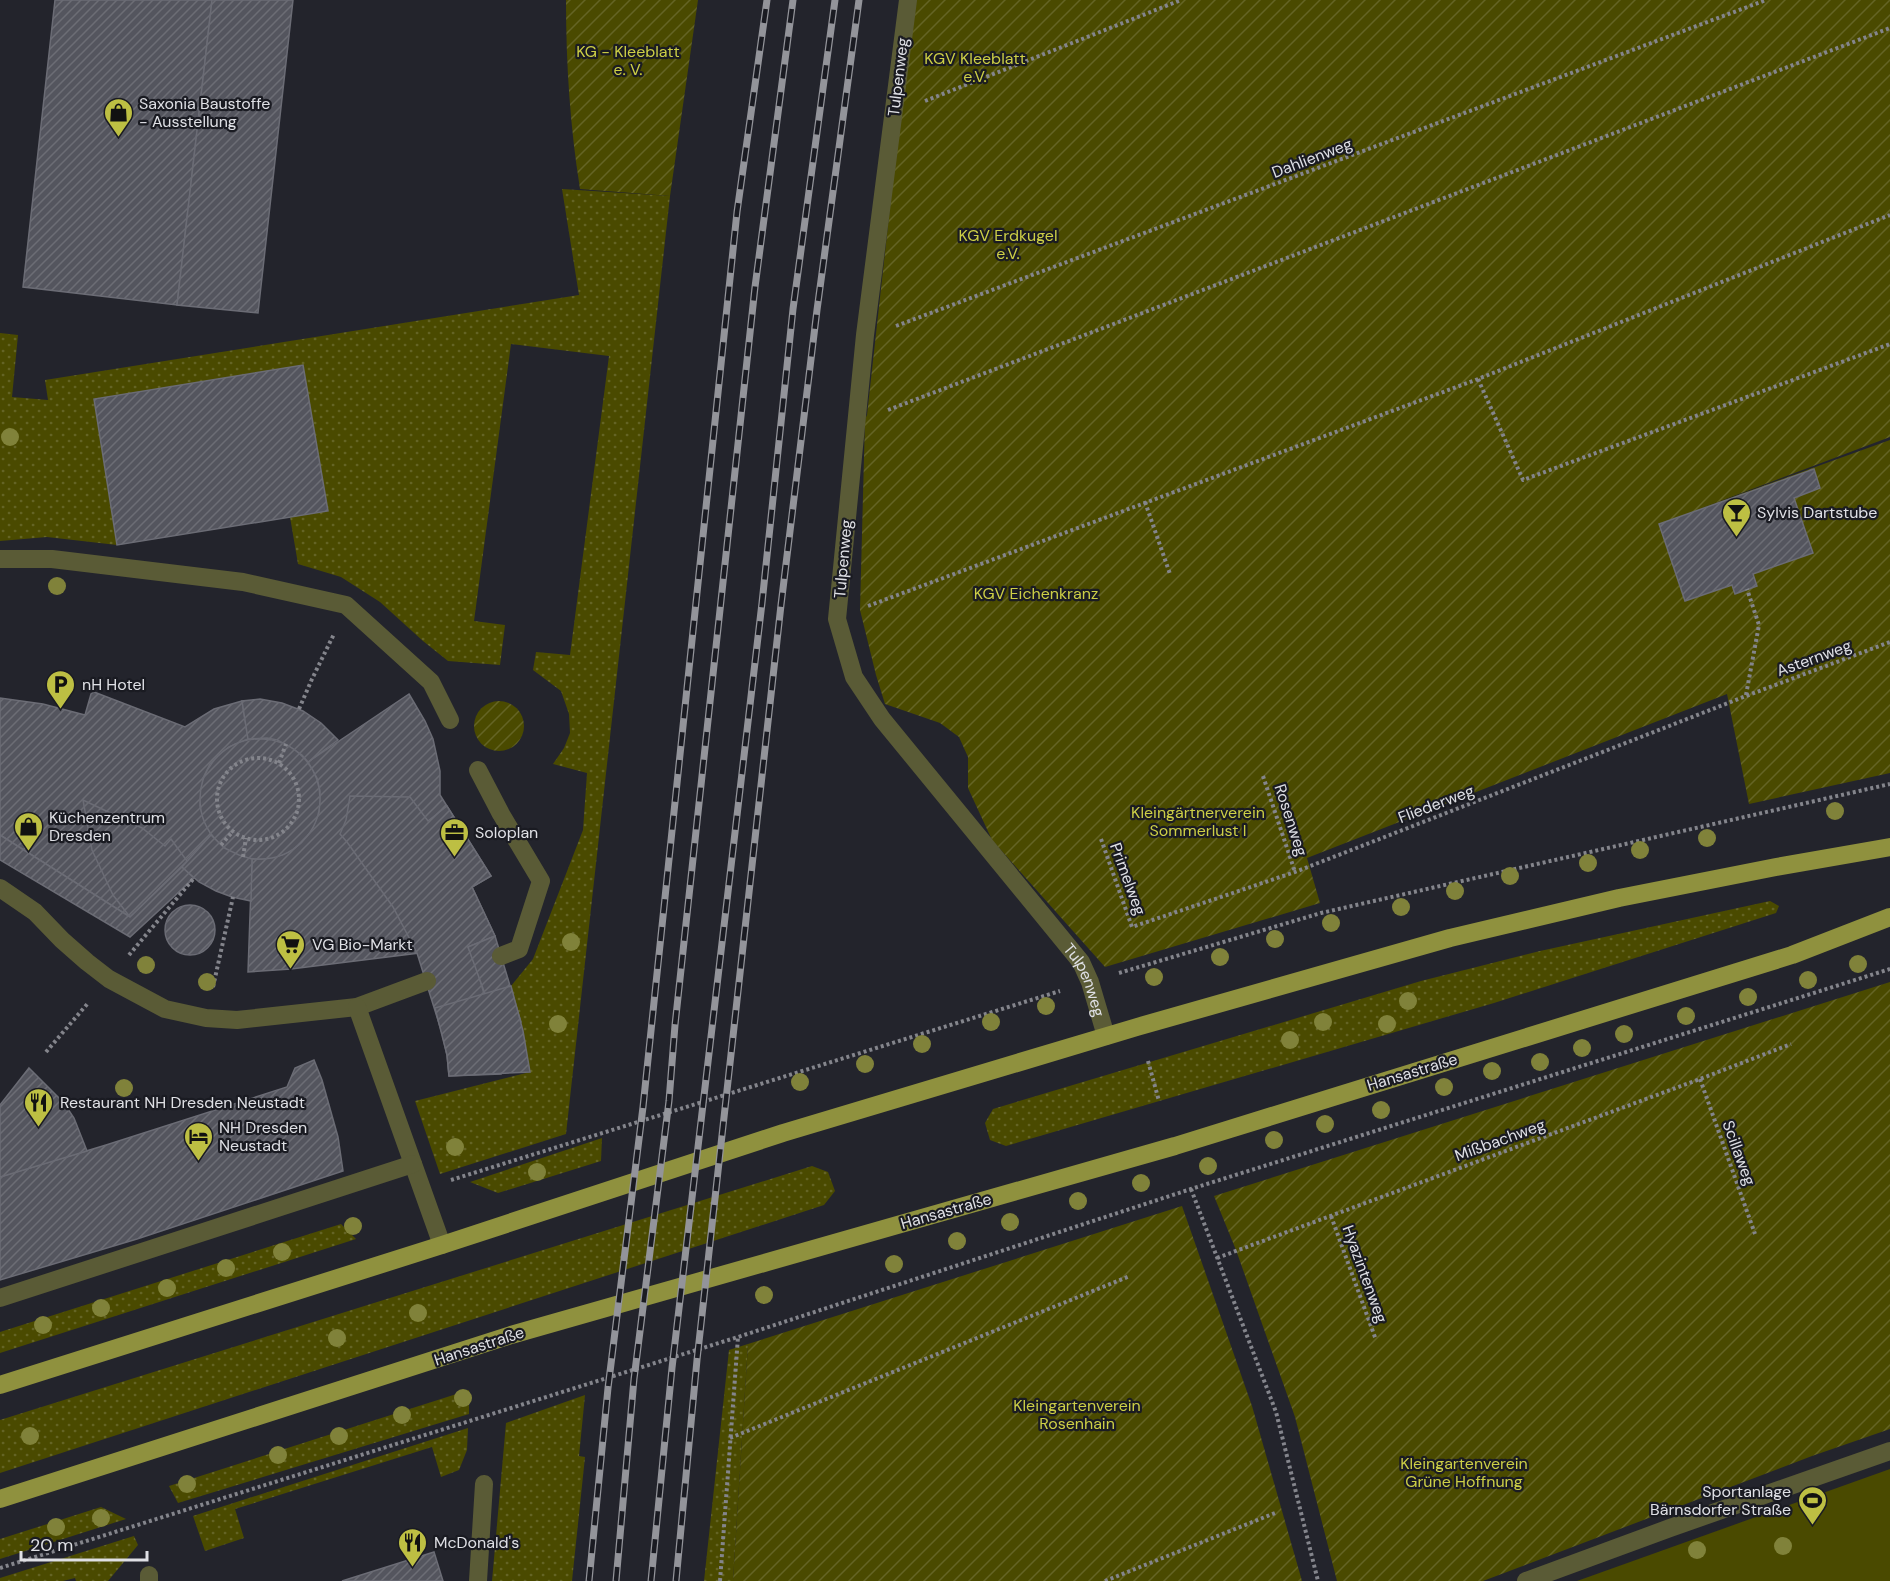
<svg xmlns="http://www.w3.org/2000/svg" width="1890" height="1581" viewBox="0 0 1890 1581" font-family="'DM Sans',sans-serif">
<defs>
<pattern id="grass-dots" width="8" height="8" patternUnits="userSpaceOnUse" patternTransform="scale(1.5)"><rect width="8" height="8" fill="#4a4a00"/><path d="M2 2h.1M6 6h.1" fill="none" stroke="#646425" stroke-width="1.8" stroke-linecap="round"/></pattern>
<pattern id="garden-furrows" width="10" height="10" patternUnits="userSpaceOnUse" patternTransform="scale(1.5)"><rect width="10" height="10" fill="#4a4a00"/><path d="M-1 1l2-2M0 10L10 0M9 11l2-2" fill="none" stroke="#646425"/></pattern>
<pattern id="building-hatch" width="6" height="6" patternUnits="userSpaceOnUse" patternTransform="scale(1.5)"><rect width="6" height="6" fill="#54555e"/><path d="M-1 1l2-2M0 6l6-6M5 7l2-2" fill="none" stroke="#6c6d75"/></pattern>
</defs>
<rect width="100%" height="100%" fill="#23242c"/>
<!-- grass -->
<g fill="url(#grass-dots)">
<polygon points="562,189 670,196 566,1134 440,1174 415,1101 530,1072 523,1031 511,986 533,959 583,830 587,773 553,764 564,748 570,733 569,714 561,691 533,670 536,652 570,655 609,356 511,344 474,621 505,625 500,665 448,661 423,641 380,602 341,577 298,564 290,517 94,399 117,545 47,537 0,541 0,333 18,335 12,397 48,400 45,380 579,295"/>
<polygon points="1770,901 1779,906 1776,913 1494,1003 1006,1146 990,1140 985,1123 993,1109 1421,981 1540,951"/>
<polygon points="602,1138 601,1161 498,1193 470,1182"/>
<polygon points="812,1166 828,1172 835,1191 824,1205 0,1473 0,1420"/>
<polygon points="341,1224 356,1239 0,1353 0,1332"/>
<polygon points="748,1344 733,1581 704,1581 729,1350"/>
<polygon points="469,1390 469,1414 178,1503 169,1486"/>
<polygon points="585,1395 579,1456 585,1457 572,1581 492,1581 506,1423"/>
<polygon points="468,1428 467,1450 459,1470 441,1477 432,1447 235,1509 244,1538 205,1551 193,1516"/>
<polygon points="101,1507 126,1519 0,1559 0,1539"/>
<polygon points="134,1536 138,1545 108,1581 76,1581 75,1578 63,1581 0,1581 0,1578"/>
</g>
<!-- garden -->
<g fill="url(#garden-furrows)">
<path d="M566 0H698L670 196 580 189C570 126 566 64 566 0Z"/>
<polygon points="916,0 1890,0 1890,437 1699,509 1890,440 1890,773 1749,804 1727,694 1307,858 1320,903 1105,967 992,840 968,788 968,757 959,737 940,723 885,704 876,675 860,610 865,419 867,415 894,171"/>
<circle cx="499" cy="726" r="25"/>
<circle cx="258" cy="798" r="24"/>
<polygon points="1890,982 1890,1429 1812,1456 1483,1581 1337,1581 1295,1417 1236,1250 1214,1196"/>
<polygon points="1182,1206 1252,1406 1302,1581 733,1581 748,1344"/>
</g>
<!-- pitch -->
<polygon fill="#4a4a00" points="1890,1469 1890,1581 1577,1581"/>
<!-- building -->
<g fill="url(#building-hatch)" stroke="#6b6c75" stroke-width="1.5">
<polygon points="55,0 212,0 177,305 23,287"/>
<polygon points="212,0 293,0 258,313 177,305"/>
<polygon points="303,365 328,511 117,545 94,399"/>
<polygon points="1814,469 1820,488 1794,498 1813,553 1753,574 1757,586 1735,594 1732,585 1685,601 1659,524"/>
<polygon points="94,692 185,727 214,709 242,701 248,739 229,747 219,755 210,764 203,778 200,806 203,817 211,835 130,917 0,835 0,698 43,704 85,715 91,694"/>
<polygon points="409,694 425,721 433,739 440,771 440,795 491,876 472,887 495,936 468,947 291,969 248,972 252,859 262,859 282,855 292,850 301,843 313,827 319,812 320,791 317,778 308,762"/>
<polygon points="260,699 282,703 303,711 321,723 338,740 308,762 302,755 287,745 277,740 267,738 248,739 242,701"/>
<circle cx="260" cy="799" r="60"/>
<polygon points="350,796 410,797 428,821 447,806 491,876 472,887 495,936 468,947 478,973 491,1018 499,1053 501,1074 449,1076 447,1055 442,1033 417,953 393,907 347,842 340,834 346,820"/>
<polygon points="83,800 142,828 165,846 171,839 187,861 130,917 113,895 92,850"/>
<polygon points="0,835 130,917 182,867 194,878 130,937 0,860"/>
<polygon points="211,835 224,848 239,855 252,859 251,901 232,897 216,891 199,882 182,867"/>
<circle cx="190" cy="930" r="25"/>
<polygon points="495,936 521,1022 494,1029 485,994 468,947"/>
<polygon points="511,986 523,1031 530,1072 449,1076 447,1055 435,1008"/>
<polygon points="314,1060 322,1080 338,1137 343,1171 137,1239 0,1280 0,1177 106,1145 287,1087 295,1068"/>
<polygon points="29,1068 64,1103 74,1118 87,1151 0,1177 0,1105"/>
<polygon points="434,1552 443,1581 342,1581"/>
</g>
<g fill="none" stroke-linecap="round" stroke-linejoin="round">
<!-- path -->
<g stroke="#84858c" stroke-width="4" stroke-dasharray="3 3" stroke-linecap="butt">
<polyline points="925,101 1181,0"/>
<polyline points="896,326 1766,0"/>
<polyline points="1478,379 1523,480 1890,344"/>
<polyline points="888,410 1890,28"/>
<polyline points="1145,502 1170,574"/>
<polyline points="868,606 1478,379 1890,215"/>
<polyline points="1746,695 1759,625 1747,589"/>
<polyline points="299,709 312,679 334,634"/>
<circle cx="258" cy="799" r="41"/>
<polyline points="279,763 286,744"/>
<polyline points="1263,776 1295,872"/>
<polyline points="1101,839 1132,927 1295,872 1746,696 1890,642"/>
<polyline points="221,845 233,831"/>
<polyline points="243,857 246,838"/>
<polyline points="129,955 194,878"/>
<polyline points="1119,973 1321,913 1890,784"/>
<polyline points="213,987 233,897"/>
<polyline points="46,1052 89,1002"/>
<polyline points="1148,1061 1159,1101"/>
<polyline points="1700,1079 1755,1234"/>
<polyline points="451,1180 1060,991"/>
<polyline points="1191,1189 1276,1412 1318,1581"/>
<polyline points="1331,1216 1376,1340"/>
<polyline points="1217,1258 1700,1079 1791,1044"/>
<polyline points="730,1438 1130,1276"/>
<polyline points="0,1568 738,1337 1191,1189 1890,969"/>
<polyline points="720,1581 738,1337"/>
<polyline points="1105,1581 1275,1513"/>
</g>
<!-- lane -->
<g stroke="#5a5b36" stroke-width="18">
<path id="s1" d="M908 0 865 335 837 619 854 677 882 719 1081 962 1090 982 1106 1036"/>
<polyline points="0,559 52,559 243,582 346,605 431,682 450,720"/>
<polyline points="478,770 501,814 541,881 519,949 501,956"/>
<polyline points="0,888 35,912 62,940 87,962 109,979 165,1009 206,1018 237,1020 357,1007 427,981"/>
<polyline points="357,1007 442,1245"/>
<polyline points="0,1298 413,1164"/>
<polyline points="149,1581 149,1575"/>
<polyline points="478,1581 484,1484"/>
</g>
<!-- street -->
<polyline stroke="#5a5b36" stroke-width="18" points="1526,1581 1670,1528 1890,1451"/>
<!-- primary -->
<g stroke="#8f913e" stroke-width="18">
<polyline points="0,1385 442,1245 783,1133 1137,1027 1450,938 1619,898 1776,867 1890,847"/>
<polyline points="0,1499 511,1335 1175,1146 1792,955 1890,917"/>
</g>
<defs>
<g id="rail">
<polyline points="589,1581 608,1388 643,1107 737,212 767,0"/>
<polyline points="616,1581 634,1379 669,1101 675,1025 755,287 793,0"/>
<polyline points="651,1581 672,1368 762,603 793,309 835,0"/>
<polyline points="676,1581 697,1360 781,605 817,310 859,0"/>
</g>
</defs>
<!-- rail casing -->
<use href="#rail" stroke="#93949a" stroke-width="7"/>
<!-- rail -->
<use href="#rail" stroke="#1a1b22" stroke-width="4.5" stroke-dasharray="14" stroke-linecap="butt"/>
</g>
<!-- trees -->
<g fill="#80823a">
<circle cx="10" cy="437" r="9"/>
<circle cx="57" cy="586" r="9"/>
<circle cx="1835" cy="811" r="9"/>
<circle cx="1707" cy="838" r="9"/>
<circle cx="1640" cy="850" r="9"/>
<circle cx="1588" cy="863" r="9"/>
<circle cx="1510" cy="876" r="9"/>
<circle cx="1455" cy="891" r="9"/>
<circle cx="1401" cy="907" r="9"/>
<circle cx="1331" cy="923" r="9"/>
<circle cx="1275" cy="939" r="9"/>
<circle cx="571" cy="942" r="9"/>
<circle cx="1220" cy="957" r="9"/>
<circle cx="1858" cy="964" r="9"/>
<circle cx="146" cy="965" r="9"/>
<circle cx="1154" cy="977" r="9"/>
<circle cx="1808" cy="980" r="9"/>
<circle cx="207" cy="982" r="9"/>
<circle cx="1748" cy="997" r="9"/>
<circle cx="1408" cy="1001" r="9"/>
<circle cx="1046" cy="1006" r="9"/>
<circle cx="1686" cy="1016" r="9"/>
<circle cx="991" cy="1022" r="9"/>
<circle cx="1323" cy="1022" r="9"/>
<circle cx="558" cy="1024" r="9"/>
<circle cx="1387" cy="1024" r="9"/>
<circle cx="1624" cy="1034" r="9"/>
<circle cx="1290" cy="1040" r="9"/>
<circle cx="922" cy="1044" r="9"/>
<circle cx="1582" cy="1048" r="9"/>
<circle cx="1540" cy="1062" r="9"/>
<circle cx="865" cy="1064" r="9"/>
<circle cx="1492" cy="1071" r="9"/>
<circle cx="800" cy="1082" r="9"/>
<circle cx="1444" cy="1087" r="9"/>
<circle cx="124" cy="1088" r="9"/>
<circle cx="1381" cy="1110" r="9"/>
<circle cx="1325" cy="1124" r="9"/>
<circle cx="1274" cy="1140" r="9"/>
<circle cx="455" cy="1147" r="9"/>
<circle cx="1208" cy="1166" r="9"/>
<circle cx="537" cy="1172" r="9"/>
<circle cx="1141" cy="1183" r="9"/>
<circle cx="1078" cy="1201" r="9"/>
<circle cx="1010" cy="1222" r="9"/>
<circle cx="353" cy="1226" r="9"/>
<circle cx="957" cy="1241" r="9"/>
<circle cx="282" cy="1252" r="9"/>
<circle cx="894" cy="1264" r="9"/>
<circle cx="226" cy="1268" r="9"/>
<circle cx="167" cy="1288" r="9"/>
<circle cx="764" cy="1295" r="9"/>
<circle cx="101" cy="1308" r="9"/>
<circle cx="418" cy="1313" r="9"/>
<circle cx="43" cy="1325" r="9"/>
<circle cx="337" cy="1338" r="9"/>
<circle cx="463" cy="1398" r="9"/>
<circle cx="402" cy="1415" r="9"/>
<circle cx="30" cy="1436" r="9"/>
<circle cx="339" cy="1436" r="9"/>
<circle cx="278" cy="1455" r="9"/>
<circle cx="187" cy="1484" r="9"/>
<circle cx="101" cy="1518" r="9"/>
<circle cx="56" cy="1527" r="9"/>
<circle cx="1783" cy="1546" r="9"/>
<circle cx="1697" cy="1550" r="9"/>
</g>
<!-- icons -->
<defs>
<symbol id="shop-pin" viewBox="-11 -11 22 30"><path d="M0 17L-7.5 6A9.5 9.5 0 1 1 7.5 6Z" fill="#bdbf43" stroke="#1a1b22"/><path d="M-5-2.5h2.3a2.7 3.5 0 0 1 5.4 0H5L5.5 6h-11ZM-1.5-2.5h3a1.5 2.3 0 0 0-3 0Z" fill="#111"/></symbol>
<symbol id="bar-pin" viewBox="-11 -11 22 30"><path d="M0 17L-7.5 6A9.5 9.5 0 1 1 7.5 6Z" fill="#bdbf43" stroke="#1a1b22"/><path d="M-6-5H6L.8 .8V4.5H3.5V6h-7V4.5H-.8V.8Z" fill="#111"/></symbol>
<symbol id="parking-pin" viewBox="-11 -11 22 30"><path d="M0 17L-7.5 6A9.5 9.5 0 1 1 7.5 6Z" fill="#bdbf43" stroke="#1a1b22"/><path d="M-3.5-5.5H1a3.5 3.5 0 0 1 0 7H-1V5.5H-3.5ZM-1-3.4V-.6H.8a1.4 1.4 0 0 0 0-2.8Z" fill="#111"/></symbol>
<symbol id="office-pin" viewBox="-11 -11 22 30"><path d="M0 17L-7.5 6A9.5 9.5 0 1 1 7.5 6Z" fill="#bdbf43" stroke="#1a1b22"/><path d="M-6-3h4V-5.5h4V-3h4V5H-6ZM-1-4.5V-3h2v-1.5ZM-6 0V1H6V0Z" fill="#111"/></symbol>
<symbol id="supermarket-pin" viewBox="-11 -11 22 30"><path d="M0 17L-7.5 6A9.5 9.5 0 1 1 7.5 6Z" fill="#bdbf43" stroke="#1a1b22"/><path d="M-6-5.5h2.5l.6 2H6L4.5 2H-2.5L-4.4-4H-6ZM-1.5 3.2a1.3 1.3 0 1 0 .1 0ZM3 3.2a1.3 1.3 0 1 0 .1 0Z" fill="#111"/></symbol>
<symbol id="restaurant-pin" viewBox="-11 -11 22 30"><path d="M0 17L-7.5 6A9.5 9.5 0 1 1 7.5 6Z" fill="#bdbf43" stroke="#1a1b22"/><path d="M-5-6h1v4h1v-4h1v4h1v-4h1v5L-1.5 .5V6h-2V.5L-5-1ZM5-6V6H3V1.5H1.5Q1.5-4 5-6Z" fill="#111"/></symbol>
<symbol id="hotel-pin" viewBox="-11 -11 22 30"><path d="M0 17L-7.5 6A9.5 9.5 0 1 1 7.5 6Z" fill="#bdbf43" stroke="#1a1b22"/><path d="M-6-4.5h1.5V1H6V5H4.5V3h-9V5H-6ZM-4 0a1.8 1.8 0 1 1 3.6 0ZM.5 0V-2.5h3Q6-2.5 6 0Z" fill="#111"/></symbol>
<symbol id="stadium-pin" viewBox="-11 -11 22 30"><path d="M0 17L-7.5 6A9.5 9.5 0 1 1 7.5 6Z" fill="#bdbf43" stroke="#1a1b22"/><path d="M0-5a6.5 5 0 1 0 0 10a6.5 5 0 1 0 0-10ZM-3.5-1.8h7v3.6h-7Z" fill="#111"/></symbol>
</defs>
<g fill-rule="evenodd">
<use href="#shop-pin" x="102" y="96" width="33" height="45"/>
<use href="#bar-pin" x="1720" y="496" width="33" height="45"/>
<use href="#parking-pin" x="44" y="668" width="33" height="45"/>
<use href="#shop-pin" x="12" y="810" width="33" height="45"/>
<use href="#office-pin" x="438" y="816" width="33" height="45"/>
<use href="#supermarket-pin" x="274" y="928" width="33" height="45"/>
<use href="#restaurant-pin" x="22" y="1086" width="33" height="45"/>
<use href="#hotel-pin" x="182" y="1120" width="33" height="45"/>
<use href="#stadium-pin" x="1796" y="1484" width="33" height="45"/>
<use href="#restaurant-pin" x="396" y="1526" width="33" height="45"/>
</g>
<g text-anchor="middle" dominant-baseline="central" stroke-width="4.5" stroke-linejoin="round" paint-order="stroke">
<!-- park labels -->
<g font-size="16" fill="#cdcf46" stroke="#1a1b22">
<text x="628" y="51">KG - Kleeblatt<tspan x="628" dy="18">e. V.</tspan></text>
<text x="975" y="58">KGV Kleeblatt<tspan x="975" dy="18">e.V.</tspan></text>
<text x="1008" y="235">KGV Erdkugel<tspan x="1008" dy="18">e.V.</tspan></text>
<text x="1036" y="593">KGV Eichenkranz</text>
<text x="1198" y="812">Kleingärtnerverein<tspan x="1198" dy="18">Sommerlust I</tspan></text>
<text x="1077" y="1405">Kleingartenverein<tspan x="1077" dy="18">Rosenhain</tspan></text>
<text x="1464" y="1463">Kleingartenverein<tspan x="1464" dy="18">Grüne Hoffnung</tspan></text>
</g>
<!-- street labels -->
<g font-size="16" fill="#dfe0e5" stroke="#1a1b22">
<text transform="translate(898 77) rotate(-83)">Tulpenweg</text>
<text transform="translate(1312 158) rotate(-21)">Dahlienweg</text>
<text transform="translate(843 559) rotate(-85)">Tulpenweg</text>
<text transform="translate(1814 658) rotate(-20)">Asternweg</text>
<text transform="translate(1436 804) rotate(-21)">Fliederweg</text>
<text transform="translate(1291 820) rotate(72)">Rosenweg</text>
<text transform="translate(1128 879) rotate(70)">Primelweg</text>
<text stroke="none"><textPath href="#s1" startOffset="1066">Tulpenweg</textPath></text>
<text transform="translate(1412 1072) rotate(-17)">Hansastraße</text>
<text transform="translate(1500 1140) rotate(-20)">Mißbachweg</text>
<text transform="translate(1739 1153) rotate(70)">Scillaweg</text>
<text transform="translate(946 1211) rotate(-16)">Hansastraße</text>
<text transform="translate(1365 1274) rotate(70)">Hyazintenweg</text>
<text transform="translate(479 1346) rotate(-18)">Hansastraße</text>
</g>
<!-- poi labels -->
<g font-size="16" fill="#dfe0e5" stroke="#1a1b22" text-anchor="start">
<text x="139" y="103">Saxonia Baustoffe<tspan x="139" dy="18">- Ausstellung</tspan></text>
<text x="1757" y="512">Sylvis Dartstube</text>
<text x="82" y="684">nH Hotel</text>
<text x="49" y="817">Küchenzentrum<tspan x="49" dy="18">Dresden</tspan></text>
<text x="475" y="832">Soloplan</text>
<text x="312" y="944">VG Bio-Markt</text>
<text x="60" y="1102">Restaurant NH Dresden Neustadt</text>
<text x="219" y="1127">NH Dresden<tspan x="219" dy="18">Neustadt</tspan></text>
<text x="1791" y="1491" text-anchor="end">Sportanlage<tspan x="1791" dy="18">Bärnsdorfer Straße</tspan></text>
<text x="434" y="1542">McDonald's</text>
</g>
</g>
<!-- scale -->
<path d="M21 1551v9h126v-9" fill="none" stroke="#dfe0e5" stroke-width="3"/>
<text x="30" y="1551" font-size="18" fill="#dfe0e5" stroke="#1a1b22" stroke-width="4.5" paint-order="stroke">20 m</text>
</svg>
